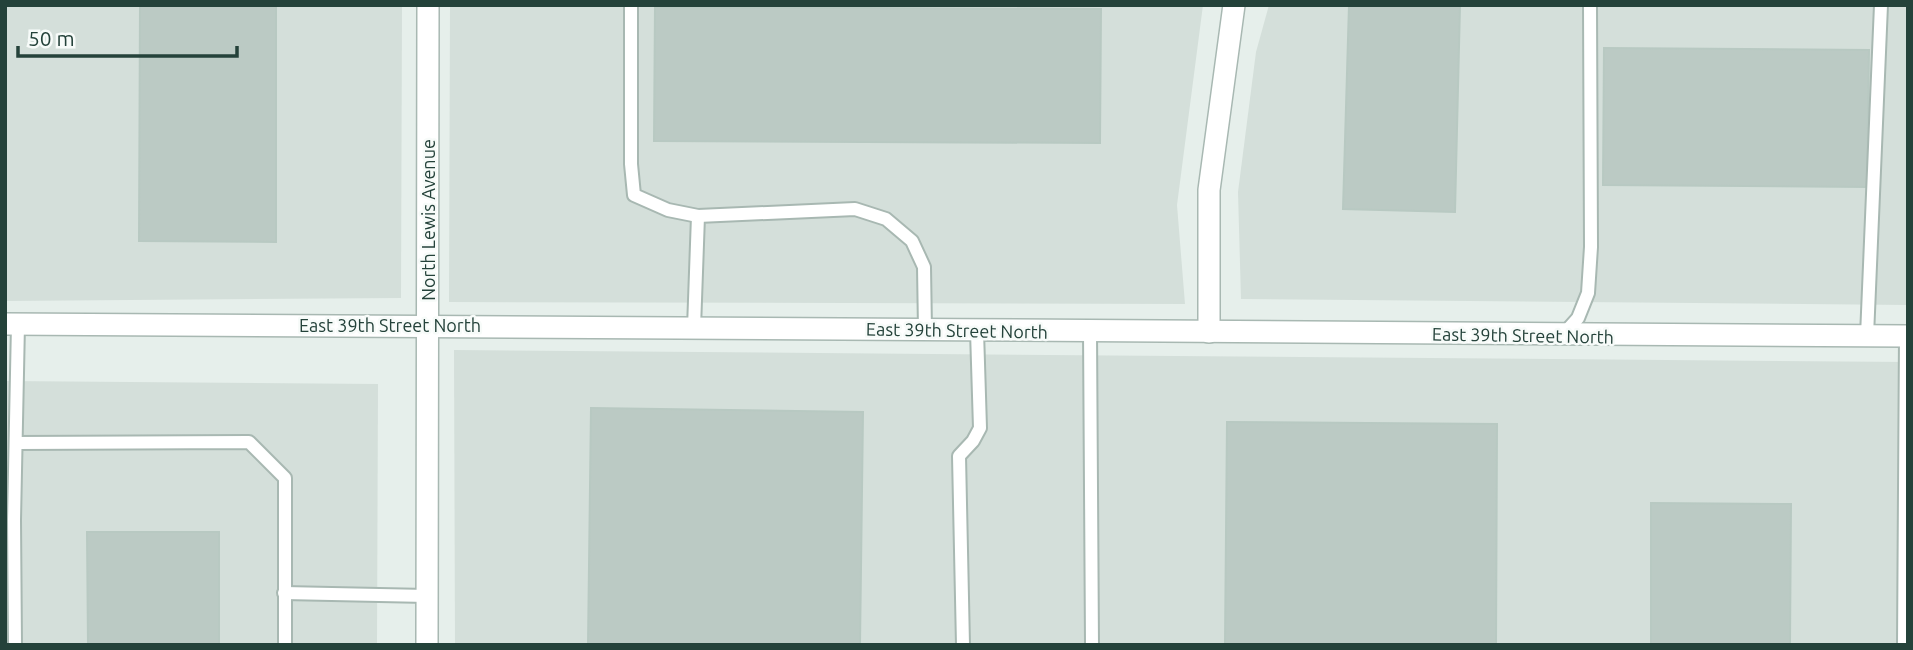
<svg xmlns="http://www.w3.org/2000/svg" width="1913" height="650" viewBox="0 0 1913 650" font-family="Ubuntu,sans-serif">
<rect width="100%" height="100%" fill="#e6efeb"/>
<!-- built -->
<g fill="#d4dfda">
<polygon points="5,5 402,5 401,298 5,301"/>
<polygon points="450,5 1203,5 1177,205 1185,304 449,302"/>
<polygon points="1269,5 1908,5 1908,305 1241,299 1238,192 1256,52"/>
<polygon points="454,350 1908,362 1908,645 455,645"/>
<polygon points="5,381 378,384 377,645 5,645"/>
</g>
<!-- building -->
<g fill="#bbcac4" stroke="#b8c9c2" stroke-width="2">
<polygon points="140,5 276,5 276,242 139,241"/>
<polygon points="1349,5 1460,5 1455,212 1343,209"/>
<polygon points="655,7 1101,9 1100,143 654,141"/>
<polygon points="1604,48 1869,50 1867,187 1603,185"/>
<polygon points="591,408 863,412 860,645 588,645"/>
<polygon points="1227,422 1497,424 1496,645 1225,645"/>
<polygon points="1651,503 1791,504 1790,645 1651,645"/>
<polygon points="87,532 219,532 219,645 88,645"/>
</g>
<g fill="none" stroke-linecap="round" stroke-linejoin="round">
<defs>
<g id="service">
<polyline points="631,5 631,164 634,195 668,210 698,216"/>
<polyline points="694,328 698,216 855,209 886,219 912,241 924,267 925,330"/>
<polyline points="1090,331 1092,645"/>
<polyline points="1562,336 1578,318 1588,293 1591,247 1590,5"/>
<polyline points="1867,336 1881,5"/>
<polyline points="16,443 249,442 285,478 285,645"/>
<polyline points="284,593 427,596"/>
<polyline points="15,645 14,520 18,324"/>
<polyline points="963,645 959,456 973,441 980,428 977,331"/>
<polyline points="1904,645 1906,336"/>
</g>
<polyline id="minor" points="1209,332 1209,190 1234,5"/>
<g id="tertiary">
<path d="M5 324C639 324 1274 335 1908 336"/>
<polyline points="427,645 428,5"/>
</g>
</defs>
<!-- service casing -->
<use href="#service" stroke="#a8b8b2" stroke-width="16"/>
<!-- minor casing -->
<use href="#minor" stroke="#a8b8b2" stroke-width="24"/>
<!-- tertiary casing -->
<use href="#tertiary" stroke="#a8b8b2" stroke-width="24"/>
<!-- service -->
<use href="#service" stroke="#fff" stroke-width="12"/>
<!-- minor -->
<use href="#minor" stroke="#fff" stroke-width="21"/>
<!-- tertiary -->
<use href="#tertiary" stroke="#fff" stroke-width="21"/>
</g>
<g text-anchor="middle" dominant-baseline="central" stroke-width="5" stroke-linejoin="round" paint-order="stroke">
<!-- street labels -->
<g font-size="18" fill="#24423a" stroke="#f7fbf9">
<text transform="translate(428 220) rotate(-90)">North Lewis Avenue</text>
<text x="390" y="325">East 39th Street North</text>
<text transform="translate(957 330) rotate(1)">East 39th Street North</text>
<text transform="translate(1523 335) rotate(1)">East 39th Street North</text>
</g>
</g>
<!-- border -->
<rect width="1913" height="650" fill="none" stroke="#24423a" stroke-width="14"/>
<!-- scale -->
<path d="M18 46v10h219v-10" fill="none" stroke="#24423a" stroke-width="3.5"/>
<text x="28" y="46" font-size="21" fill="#24423a" stroke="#f7fbf9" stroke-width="5" paint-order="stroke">50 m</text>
</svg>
